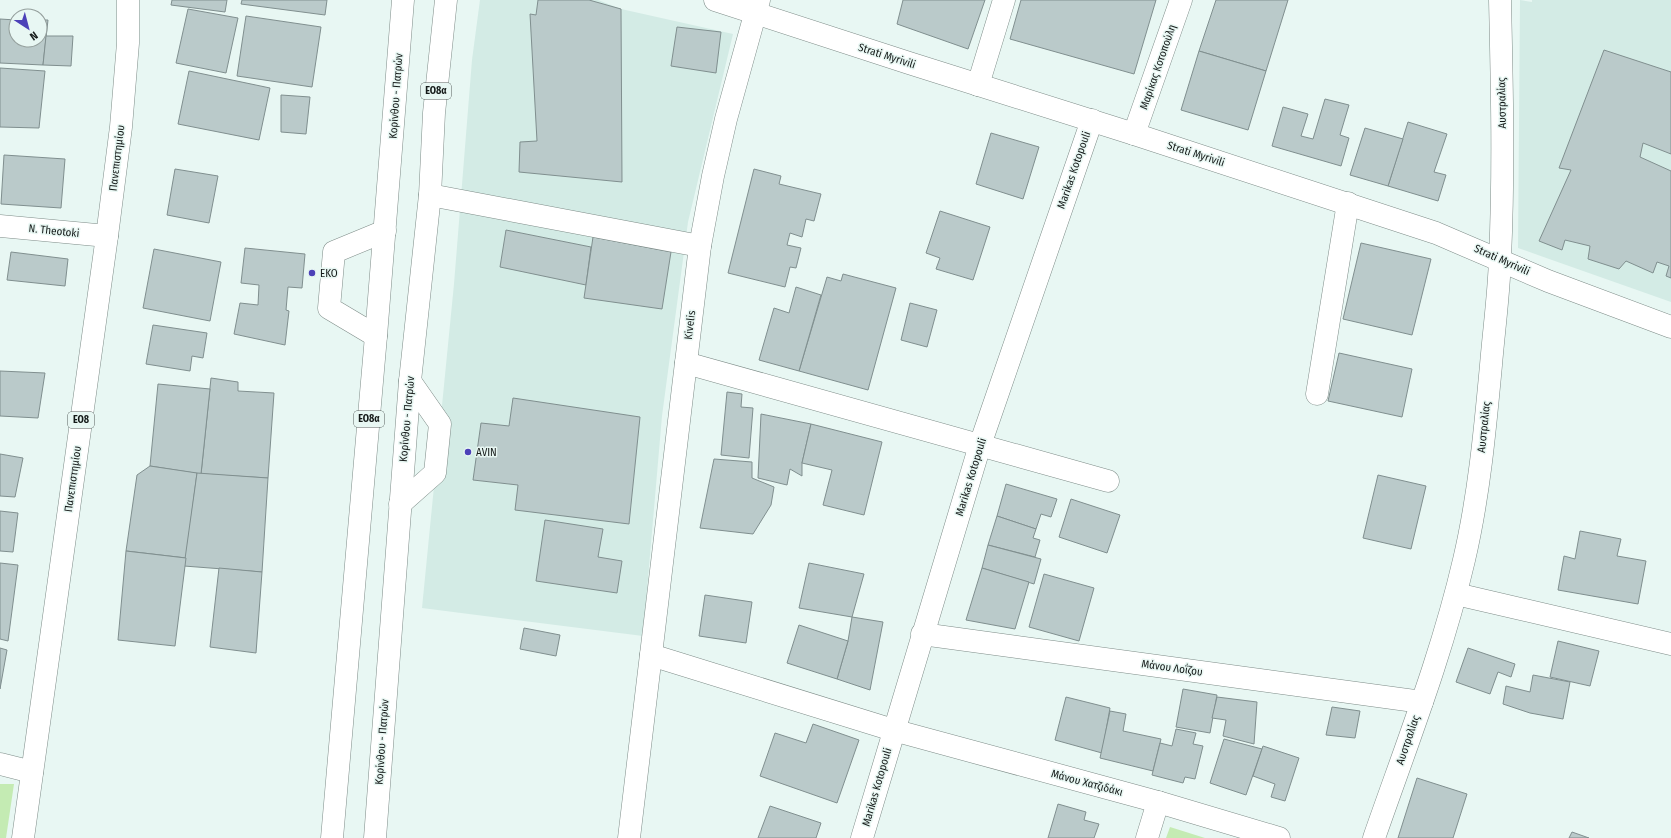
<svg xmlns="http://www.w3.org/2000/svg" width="1671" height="838" viewBox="0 0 1671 838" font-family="'Fira Sans Condensed',sans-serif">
<rect width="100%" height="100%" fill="#e8f7f3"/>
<!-- built -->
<g fill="#d3ebe5">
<polygon points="480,0 598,0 621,9 733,34 688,222 662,416 643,636 422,608 454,284 472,60"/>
<polygon points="1520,0 1532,2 1532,0 1671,0 1671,302 1518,248"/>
</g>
<!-- green -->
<g fill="#c4ebb3">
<polygon points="0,784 14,784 6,838 0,838"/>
<polygon points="1170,827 1205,838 1166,838"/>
</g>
<!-- building -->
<g fill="#bacaca" stroke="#808f8f">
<polygon points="172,0 227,0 225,12 171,5"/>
<polygon points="242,0 327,0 325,15 241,4"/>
<polygon points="538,0 589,0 621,9 622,182 519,172 520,142 537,141 530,14 536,15"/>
<polygon points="903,0 985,0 968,49 897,24"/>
<polygon points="1021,0 1156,0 1134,74 1010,39"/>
<polygon points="1216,0 1288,0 1266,71 1199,51"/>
<polygon points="188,9 238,18 226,73 176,63"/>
<polygon points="246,16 321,27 312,87 237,76"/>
<polygon points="0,19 16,20 16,40 40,40 40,20 48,20 43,65 0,63"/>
<polygon points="677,27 721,32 716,73 671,66"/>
<polygon points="46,36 73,36 71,66 43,65"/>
<polygon points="1604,50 1671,72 1671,154 1643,143 1640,157 1671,171 1671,278 1666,276 1669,266 1657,262 1653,273 1626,261 1619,269 1588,259 1590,246 1565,240 1562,250 1539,241 1571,170 1559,168"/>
<polygon points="1199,51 1266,71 1248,130 1181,110"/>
<polygon points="0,68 45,71 39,128 0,127"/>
<polygon points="189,71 270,88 259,140 178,124"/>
<polygon points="281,95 310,97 306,134 281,132"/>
<polygon points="1325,99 1349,105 1340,135 1349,138 1341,166 1272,146 1283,107 1308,114 1301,136 1313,139"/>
<polygon points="1408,122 1447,134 1434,172 1446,175 1438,201 1388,186"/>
<polygon points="1365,128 1403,139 1388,186 1350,175"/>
<polygon points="991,133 1039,147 1023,199 976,184"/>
<polygon points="4,155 65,159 61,208 1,204"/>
<polygon points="175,169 218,176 209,223 167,215"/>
<polygon points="754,169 781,176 779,184 821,194 814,221 806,219 802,237 790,233 787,245 801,248 796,268 790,267 785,287 728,273"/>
<polygon points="940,211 990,227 973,280 936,269 940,258 926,253"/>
<polygon points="506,230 591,247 586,285 500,267"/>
<polygon points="593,237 671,252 662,309 584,298"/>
<polygon points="1361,243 1431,259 1412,335 1343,319"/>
<polygon points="245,248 305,254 302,288 288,287 286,310 289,311 285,345 234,334 240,303 258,305 259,285 241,283"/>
<polygon points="154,249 221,262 210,321 143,308"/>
<polygon points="11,252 68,259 65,286 7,280"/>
<polygon points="843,274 896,288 868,390 799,371 827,277 841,281"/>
<polygon points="796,287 821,295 799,371 759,360 774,308 789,313"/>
<polygon points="910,303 937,310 927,347 901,340"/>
<polygon points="153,325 207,333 203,358 192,356 190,371 146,364"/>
<polygon points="1339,353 1412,369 1402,417 1328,401"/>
<polygon points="0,371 45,373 38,418 0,416"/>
<polygon points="211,378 238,382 238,391 274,393 268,478 201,474"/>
<polygon points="158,384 210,389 201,474 150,466"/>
<polygon points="727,392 742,394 741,407 753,408 749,458 721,455"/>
<polygon points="513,398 640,417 629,524 515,510 518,485 473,480 481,423 509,426"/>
<polygon points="761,414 811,424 802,463 802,476 790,469 787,485 758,478"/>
<polygon points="811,424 882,442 864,515 823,505 832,470 802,463"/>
<polygon points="0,454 23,458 15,497 0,496"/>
<polygon points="714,459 752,462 752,478 774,487 771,505 753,534 700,528"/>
<polygon points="150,466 197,473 186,558 126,551 137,475"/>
<polygon points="197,473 268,478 262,572 184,566"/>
<polygon points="1378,475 1426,486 1411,549 1363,538"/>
<polygon points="1006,484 1057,499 1051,517 1041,514 1036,529 997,516"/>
<polygon points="1071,499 1120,515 1107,553 1059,537"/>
<polygon points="0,511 18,513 13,552 0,551"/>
<polygon points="997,516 1036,529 1033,538 1040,540 1035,557 988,545"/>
<polygon points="545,520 603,529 598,557 622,561 617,593 536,581"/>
<polygon points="1580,531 1621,539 1617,556 1646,561 1638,604 1558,590 1564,556 1575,559"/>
<polygon points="988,545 1041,559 1034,584 982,568"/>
<polygon points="126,551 186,558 175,646 118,640"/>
<polygon points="0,563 18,565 8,641 0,639"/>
<polygon points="809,563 864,574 852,617 799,608"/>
<polygon points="219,568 262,572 256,653 210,647"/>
<polygon points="982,568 1029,582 1015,629 966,620"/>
<polygon points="1044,574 1094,588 1079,641 1029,627"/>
<polygon points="705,595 752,602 746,643 699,636"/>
<polygon points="852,617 883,622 870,690 837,679 848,641"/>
<polygon points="799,625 848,641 837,679 787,663"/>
<polygon points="524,628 560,635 556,656 520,649"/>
<polygon points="1558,641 1599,651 1590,686 1550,677"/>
<polygon points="0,648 7,650 0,689"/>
<polygon points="1468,648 1515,664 1511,677 1498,672 1490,694 1456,682"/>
<polygon points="1533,675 1570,682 1563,719 1530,713 1503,704 1506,686 1530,692"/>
<polygon points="1183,689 1217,695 1210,733 1176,727"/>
<polygon points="1066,697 1110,708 1102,753 1055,740"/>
<polygon points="1217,697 1257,702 1254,744 1223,736 1226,720 1212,718"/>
<polygon points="1332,707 1360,711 1355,738 1326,735"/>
<polygon points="1110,711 1126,714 1123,731 1161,739 1153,771 1100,758"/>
<polygon points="813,724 859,740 837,803 760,776 775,733 806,743"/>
<polygon points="1176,729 1196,733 1193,744 1203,746 1195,779 1185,777 1183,783 1152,775 1160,743 1172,746"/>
<polygon points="1224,739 1262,749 1246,795 1210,783"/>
<polygon points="1263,746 1299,758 1285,801 1271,797 1275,784 1253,776"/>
<polygon points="1417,778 1467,794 1453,838 1398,838"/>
<polygon points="1058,804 1086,812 1084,820 1099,824 1094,838 1048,838"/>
<polygon points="770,806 821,823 816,838 758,838"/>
<polygon points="1572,832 1589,838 1569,838"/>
</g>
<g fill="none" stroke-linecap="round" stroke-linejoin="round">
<defs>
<g id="minor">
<polyline points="715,0 909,63 1134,134 1436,233 1548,281 1671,327"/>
<polyline points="978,85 1004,0"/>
<polyline points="1134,134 1181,0"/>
<polyline points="430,195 700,246"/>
<polyline points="0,226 107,236"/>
<polyline points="376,336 329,308 334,252 385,231"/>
<polyline points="686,363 1108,481"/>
<polyline points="1317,394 1348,203"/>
<polyline points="400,504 435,473 440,424 410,381"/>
<polyline points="1456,594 1671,644"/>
<polyline points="922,634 1422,702"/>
<polyline points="651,655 893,730 1158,802 1279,838"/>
<polyline points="0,764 32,772"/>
<polyline points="629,838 700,246 713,176 726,119 759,0"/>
<polyline points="862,838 980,445 1092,120"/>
<polyline points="1147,838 1158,802"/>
<path d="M1374 838C1406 746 1442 655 1464 560 1479 496 1485 430 1491 365 1494 329 1499 293 1500 258 1504 172 1502 86 1500 0"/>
</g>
<polyline id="major" points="23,838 107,236 121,127 128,43 128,0"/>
<g id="highway">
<polyline points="332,838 376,336 403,0"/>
<polyline points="375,838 410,381 430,195 434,113 446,0"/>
</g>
</defs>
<!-- minor casing -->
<use href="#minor" stroke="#7e8c88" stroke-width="23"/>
<!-- major casing -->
<use href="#major" stroke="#7e8c88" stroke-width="23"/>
<!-- highway casing -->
<use href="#highway" stroke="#7e8c88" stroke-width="23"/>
<!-- minor -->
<use href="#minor" stroke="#fff" stroke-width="22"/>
<!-- major -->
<use href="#major" stroke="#fff" stroke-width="22"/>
<!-- highway -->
<use href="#highway" stroke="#fff" stroke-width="22"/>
</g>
<!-- markers -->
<g fill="#4c41b8" stroke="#e8f7f3" stroke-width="1.5">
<circle cx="312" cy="273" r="4"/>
<circle cx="468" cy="452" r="4"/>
</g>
<g text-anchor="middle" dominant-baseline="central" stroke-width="3" stroke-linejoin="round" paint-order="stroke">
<!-- shield labels -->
<g fill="#e8f7f3" stroke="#545c5a" stroke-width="1">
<rect x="421" y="83" width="30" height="16" rx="3"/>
<rect x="354" y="411" width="30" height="16" rx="3"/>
<rect x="68" y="412" width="26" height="16" rx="3"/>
</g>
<g font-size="10" font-weight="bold" fill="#151a19">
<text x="436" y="91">ΕΟ8α</text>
<text x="369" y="419">ΕΟ8α</text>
<text x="81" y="420">ΕΟ8</text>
</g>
<!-- street labels -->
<g font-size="11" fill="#151a19" stroke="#e8f7f3">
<text transform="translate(887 56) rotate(18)">Strati Myrivili</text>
<text transform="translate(1158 67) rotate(-71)">Μαρίκας Κοτοπούλη</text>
<text transform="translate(396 96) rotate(-86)">Κορίνθου - Πατρών</text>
<text transform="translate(1502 103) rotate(-91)">Αυστραλίας</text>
<text transform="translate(1196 154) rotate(18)">Strati Myrivili</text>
<text transform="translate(117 158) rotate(-83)">Πανεπιστημίου</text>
<text transform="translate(1074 170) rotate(-71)">Marikas Kotopouli</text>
<text transform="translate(54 231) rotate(6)">N. Theotoki</text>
<text transform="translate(1502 260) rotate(24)">Strati Myrivili</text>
<text transform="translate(690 325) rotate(-83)">Kivelis</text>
<text transform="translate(407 419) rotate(-85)">Κορίνθου - Πατρών</text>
<text transform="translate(1484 427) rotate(-84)">Αυστραλίας</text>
<text transform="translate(971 477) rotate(-73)">Marikas Kotopouli</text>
<text transform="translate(73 479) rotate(-82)">Πανεπιστημίου</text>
<text transform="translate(1172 668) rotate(8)">Μάνου Λοΐζου</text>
<text transform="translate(1408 740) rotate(-71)">Αυστραλίας</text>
<text transform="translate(382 742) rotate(-86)">Κορίνθου - Πατρών</text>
<text transform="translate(1087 783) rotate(15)">Μάνου Χατζιδάκι</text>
<text transform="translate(877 787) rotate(-74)">Marikas Kotopouli</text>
</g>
<!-- poi labels -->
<g font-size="11" fill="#151a19" stroke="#e8f7f3" text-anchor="start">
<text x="320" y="273">EKO</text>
<text x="476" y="452">AVIN</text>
</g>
</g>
<!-- north arrow -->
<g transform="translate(28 28) rotate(144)"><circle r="19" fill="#e8f7f3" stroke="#949f9c"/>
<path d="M0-3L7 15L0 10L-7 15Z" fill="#4c41b8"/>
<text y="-6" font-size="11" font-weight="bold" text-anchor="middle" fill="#151a19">N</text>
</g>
</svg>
